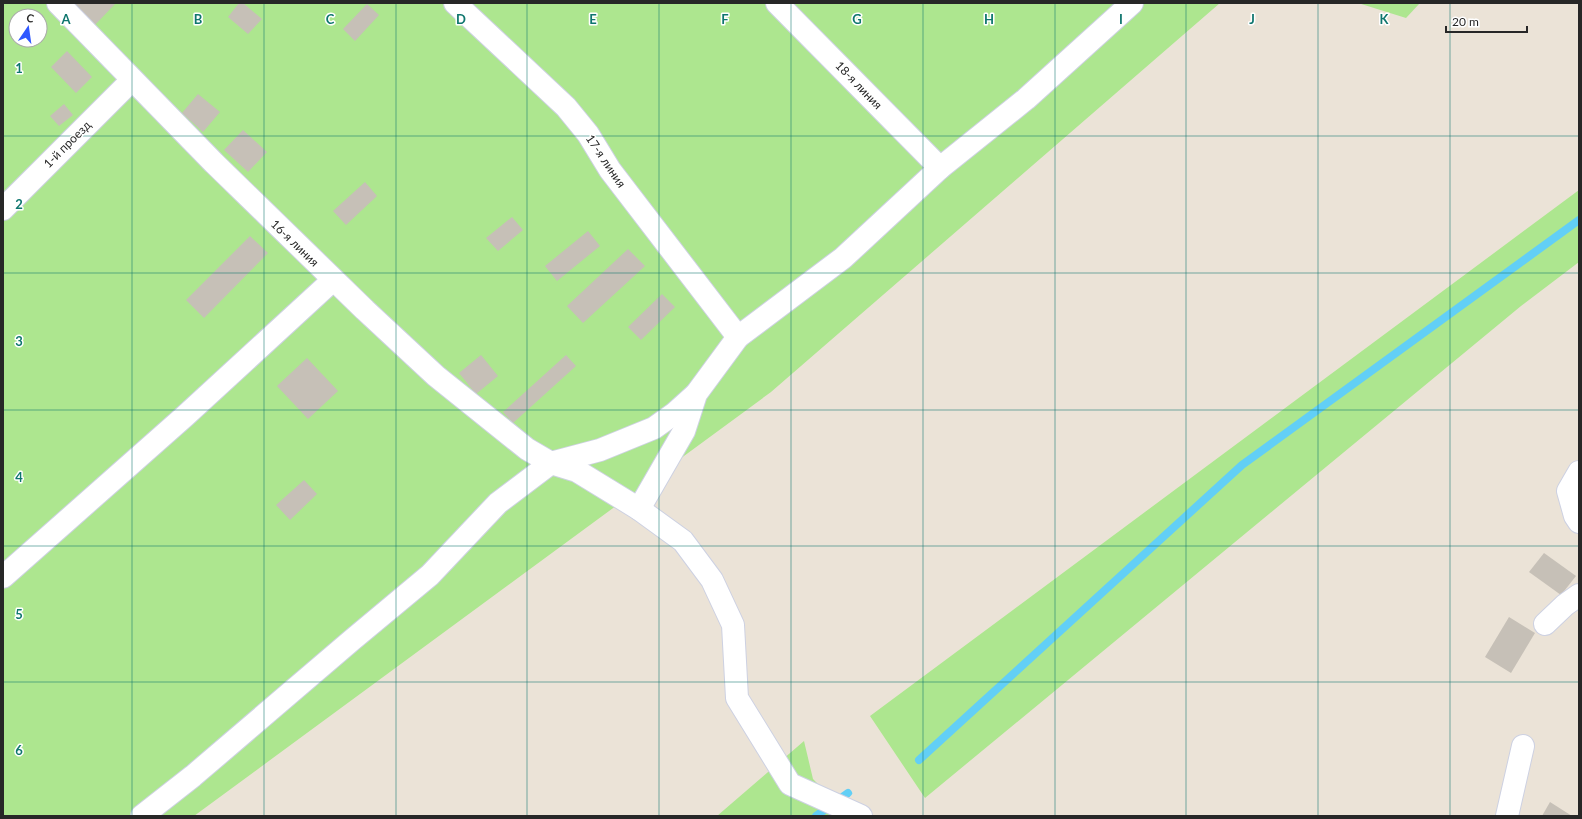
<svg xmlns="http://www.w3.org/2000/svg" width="1582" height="819" viewBox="0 0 1582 819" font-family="Lato,sans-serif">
<rect width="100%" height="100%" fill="#ebe3d7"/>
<!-- green -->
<g fill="#ade68f" fill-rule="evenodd">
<path d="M3 3H1220L771 392 194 816H3ZM16 16H40V40H16Z"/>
<polygon points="1358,3 1420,3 1406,18"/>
<polygon points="1579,190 1579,262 1521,306 925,798 870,716"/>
<polygon points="804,741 813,779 849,816 717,816"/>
</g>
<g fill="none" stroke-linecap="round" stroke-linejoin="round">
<!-- stream -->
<g stroke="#62cff6" stroke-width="8">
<polyline points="919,760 1242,465 1579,220"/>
<polyline points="816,816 848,793"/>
</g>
</g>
<!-- building -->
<g fill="#c6c0b7">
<polygon points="76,3 116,3 92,28 71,8"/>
<polygon points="239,3 243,3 262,19 248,34 228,17"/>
<polygon points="367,4 379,15 355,41 343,29"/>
<polygon points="67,51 92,77 76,93 51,67"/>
<polygon points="198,94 220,112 203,132 182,113"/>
<polygon points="64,104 73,115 59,126 50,116"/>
<polygon points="243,130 267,152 248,172 224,150"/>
<polygon points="365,182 377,196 346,225 333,211"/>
<polygon points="512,217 523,230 498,251 486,238"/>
<polygon points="588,231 600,246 557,281 545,266"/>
<polygon points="250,236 268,253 204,318 186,300"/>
<polygon points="628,249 645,266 583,323 567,306"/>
<polygon points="662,294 675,307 641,340 628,327"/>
<polygon points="481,355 498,376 476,394 459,373"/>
<polygon points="566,355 576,366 513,423 503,412"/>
<polygon points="307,358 338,391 308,419 277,386"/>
<polygon points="304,480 317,494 290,520 276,505"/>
<polygon points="1544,553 1576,576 1561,595 1529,572"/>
<polygon points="1509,617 1535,633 1511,673 1485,657"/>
<polygon points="1550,802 1572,816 1542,816"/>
</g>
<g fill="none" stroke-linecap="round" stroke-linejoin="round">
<defs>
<g id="minor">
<polyline points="58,3 214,163 365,310 436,376 527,449 551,463 577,471 639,509 683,541 712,580 733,625 737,698 790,784 861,816"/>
<polyline points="455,3 566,107 588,134 610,170 738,337"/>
<polyline points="777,3 940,168"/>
<polyline points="3,209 132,80"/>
<polyline points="1579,472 1568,491 1575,516 1579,522"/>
<polyline points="639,509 684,431 696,394 738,337 843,258 940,168 1026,99 1132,3"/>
<polyline points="3,577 185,416 333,280"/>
<polyline points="1545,624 1565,605 1579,595"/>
<polyline points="142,816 193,776 352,640 430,575 498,503 551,463 600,450 654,428 675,413 695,395"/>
<polyline points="1507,816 1523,746"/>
</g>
</defs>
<!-- minor casing -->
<use href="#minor" stroke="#cdd1e2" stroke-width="24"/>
<!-- minor -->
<use href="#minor" stroke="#fff" stroke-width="22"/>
</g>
<!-- grid -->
<path fill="none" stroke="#0f766e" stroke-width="1" stroke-opacity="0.55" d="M132 3V816M264 3V816M396 3V816M527 3V816M659 3V816M791 3V816M923 3V816M1055 3V816M1186 3V816M1318 3V816M1450 3V816M3 136H1579M3 273H1579M3 410H1579M3 546H1579M3 682H1579"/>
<g text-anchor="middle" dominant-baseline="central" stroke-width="3" stroke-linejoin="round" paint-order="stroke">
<!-- street labels -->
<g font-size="12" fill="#272727" stroke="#fff">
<text transform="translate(859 85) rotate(46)">18-я линия</text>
<text transform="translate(67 144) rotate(-45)">1-й проезд</text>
<text transform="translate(606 161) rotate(56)">17-я линия</text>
<text transform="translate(295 243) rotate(44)">16-я линия</text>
</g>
</g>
<g font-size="13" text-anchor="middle" font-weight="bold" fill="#0f766e" stroke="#fff" stroke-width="3" stroke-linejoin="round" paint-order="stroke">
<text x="66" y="24">A</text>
<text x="198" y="24">B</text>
<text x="330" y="24">C</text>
<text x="461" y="24">D</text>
<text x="593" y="24">E</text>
<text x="725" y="24">F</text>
<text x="857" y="24">G</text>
<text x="989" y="24">H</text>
<text x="1121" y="24">I</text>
<text x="1252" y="24">J</text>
<text x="1384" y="24">K</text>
<text x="19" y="73">1</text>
<text x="19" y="209">2</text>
<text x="19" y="346">3</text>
<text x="19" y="482">4</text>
<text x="19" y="619">5</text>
<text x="19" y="755">6</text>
</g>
<!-- border -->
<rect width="1582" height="819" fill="none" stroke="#272727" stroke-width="8"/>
<!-- north arrow -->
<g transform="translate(28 28) rotate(13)"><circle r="19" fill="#ffffff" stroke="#a9a9a9"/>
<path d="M0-3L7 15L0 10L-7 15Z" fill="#3058ff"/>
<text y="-6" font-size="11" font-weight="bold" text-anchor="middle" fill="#272727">С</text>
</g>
<!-- scale -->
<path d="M1446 26v6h81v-6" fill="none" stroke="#272727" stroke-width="2"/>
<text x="1452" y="26" font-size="12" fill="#272727" stroke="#ffffff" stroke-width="3" paint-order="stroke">20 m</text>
</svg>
